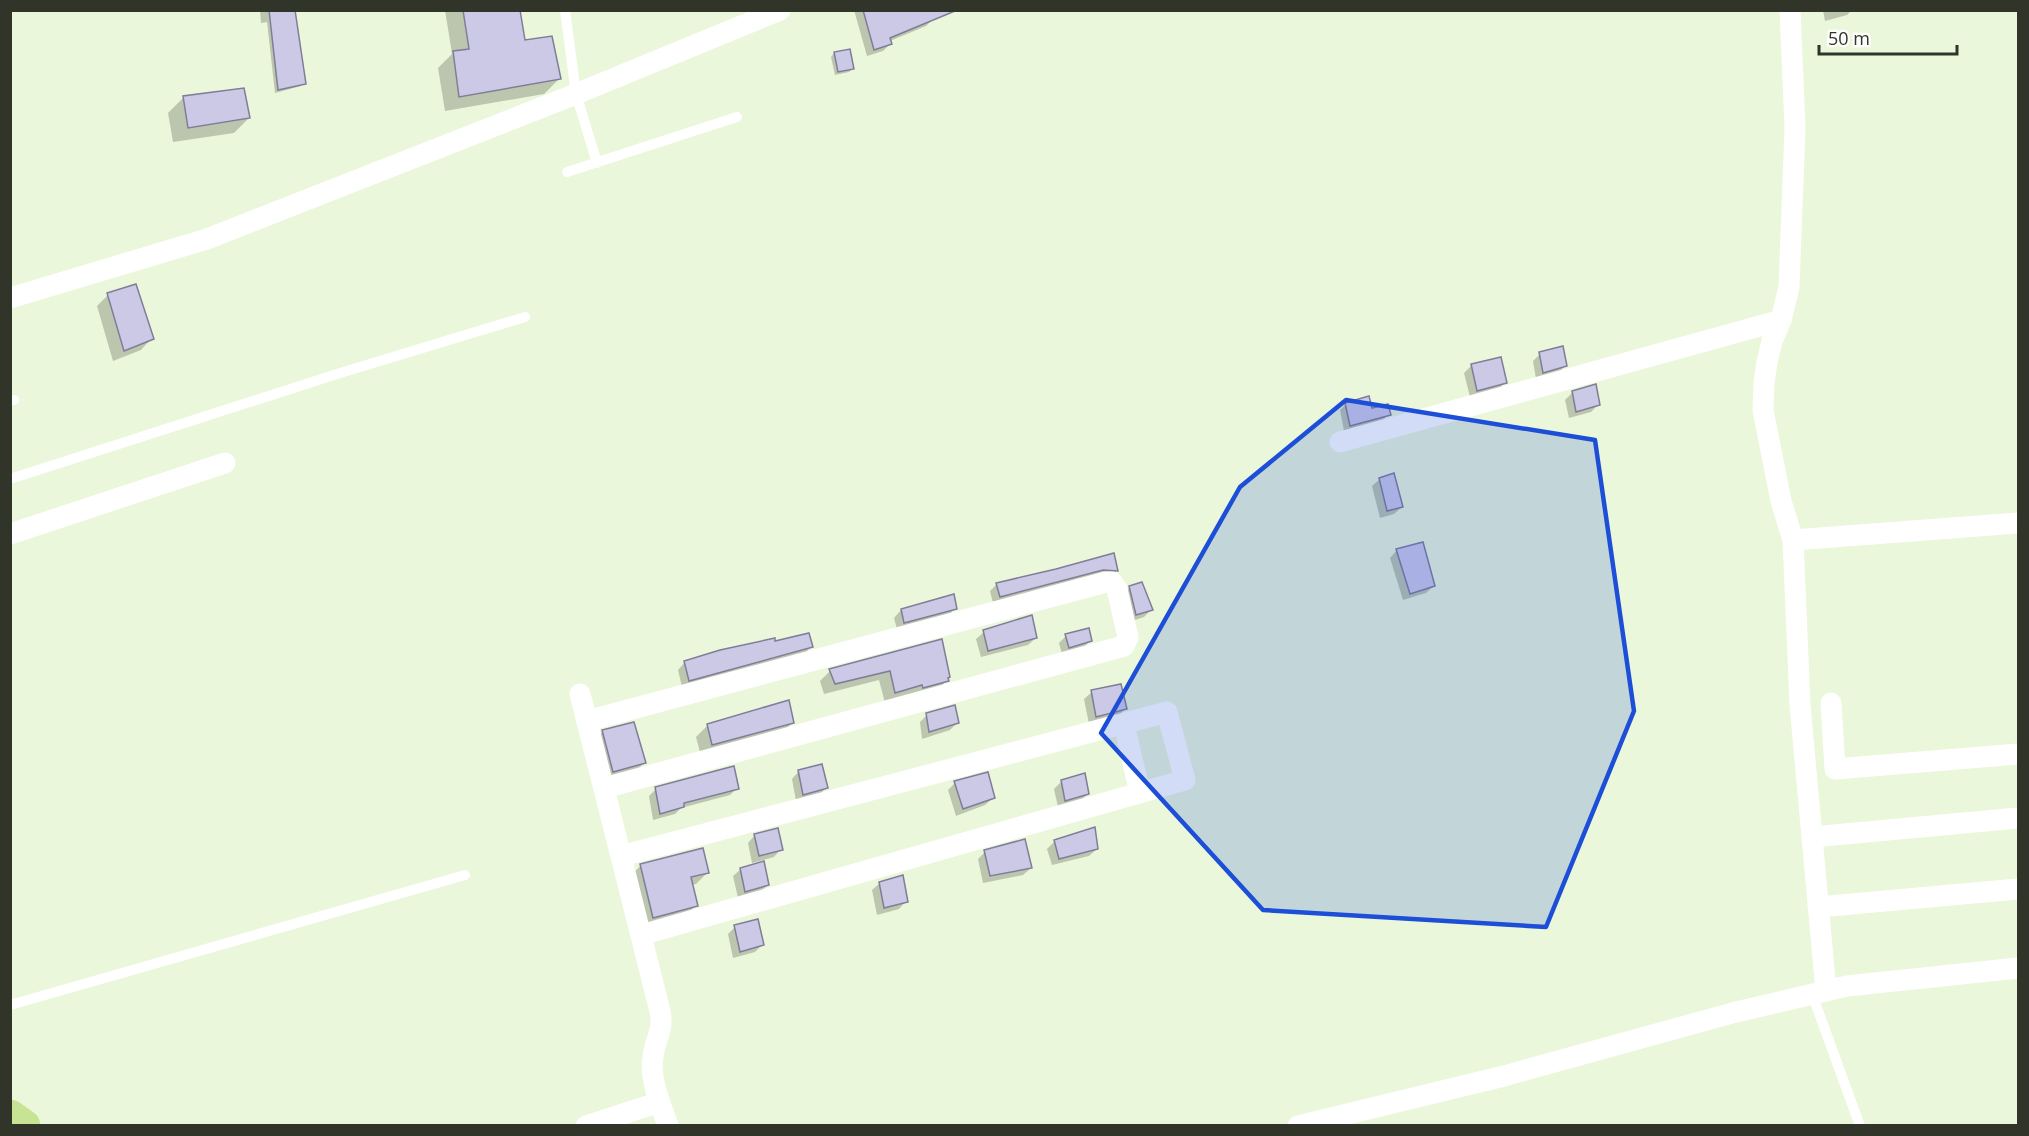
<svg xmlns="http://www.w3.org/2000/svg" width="2029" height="1136" viewBox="0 0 2029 1136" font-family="'Open Sans',sans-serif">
<rect width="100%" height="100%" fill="#ebf7da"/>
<!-- shadow -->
<g fill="#0003">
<polygon points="260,10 294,10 304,83 301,86 275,93 267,22 261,23"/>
<polygon points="445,10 519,10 524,42 559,79 544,94 445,111 438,68 452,54"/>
<polygon points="854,10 929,10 933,19 926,26 890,41 890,44 883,51 867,56"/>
<polygon points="1823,10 1852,10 1847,15 1825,21"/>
<polygon points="834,53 852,69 849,72 835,75 831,57"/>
<polygon points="243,90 249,118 234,133 173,142 168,113 183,98"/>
<polygon points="108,295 152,338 141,350 113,361 97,306"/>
<polygon points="1540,354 1566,365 1558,373 1536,379 1533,361"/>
<polygon points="1500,359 1505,382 1498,390 1470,397 1464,373 1471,366"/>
<polygon points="1573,392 1599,404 1591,412 1569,418 1565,400"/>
<polygon points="1346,404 1371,410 1389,414 1383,420 1344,431 1340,410"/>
<polygon points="1380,479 1402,507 1394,514 1380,518 1372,486"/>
<polygon points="1397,550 1434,586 1426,593 1403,600 1390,558"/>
<polygon points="1113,555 1117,571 1110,577 993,603 990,591 997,584"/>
<polygon points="1130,587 1151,610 1144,617 1129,622 1123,594"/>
<polygon points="955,608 948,616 897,629 894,618 901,610"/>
<polygon points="984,632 1036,638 1028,645 981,657 976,639"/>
<polygon points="1066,636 1090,641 1083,648 1062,654 1059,643"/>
<polygon points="940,641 947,680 937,691 885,703 879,680 824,694 820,681 830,671"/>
<polygon points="811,647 804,654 682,687 678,670 685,662"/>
<polygon points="1092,692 1125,709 1118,716 1089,724 1084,699"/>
<polygon points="927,715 958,722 950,730 922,739 920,722"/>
<polygon points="792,723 781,734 701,756 696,737 708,725"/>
<polygon points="603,731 644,763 633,774 602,783 592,743"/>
<polygon points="799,771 826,788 819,795 796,801 792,779"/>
<polygon points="1062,781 1088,794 1080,801 1058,807 1054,789"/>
<polygon points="955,783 993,798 985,805 956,816 948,790"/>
<polygon points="737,788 730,795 681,808 675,814 653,820 649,796 656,789"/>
<polygon points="755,835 781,849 774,857 752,863 748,843"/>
<polygon points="1055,841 1097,849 1089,856 1052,865 1047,849"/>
<polygon points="985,852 1031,868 1023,875 983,883 978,859"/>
<polygon points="641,865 707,873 696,884 691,885 696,905 685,917 642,929 630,877"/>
<polygon points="741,869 768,885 760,892 738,898 733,876"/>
<polygon points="880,883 906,901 899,909 877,915 872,890"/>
<polygon points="735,927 762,945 755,952 733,958 728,934"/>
</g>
<!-- building -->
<g fill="#ccc9e7" stroke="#807d98" stroke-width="1.5">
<polygon points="269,10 295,10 306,84 278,90"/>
<polygon points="463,10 520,10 525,40 552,36 561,79 459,97 453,51 469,49"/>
<polygon points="863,10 955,10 955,11 890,38 892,44 874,50"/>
<polygon points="850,49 854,69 838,72 834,52"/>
<polygon points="244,88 250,118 188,128 183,96"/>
<polygon points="136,284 154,339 124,351 107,293"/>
<polygon points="1563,346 1567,366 1543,373 1539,352"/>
<polygon points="1501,357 1507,383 1477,391 1471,364"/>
<polygon points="1596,384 1600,405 1576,412 1572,391"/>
<polygon points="1369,396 1372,408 1388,404 1391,415 1350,426 1345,403"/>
<polygon points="1394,473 1403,507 1387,511 1379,478"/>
<polygon points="1423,542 1435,586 1410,594 1396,549"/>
<polygon points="1114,553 1118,571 1103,570 1000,597 996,583 1056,569"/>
<polygon points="1142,582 1153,610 1136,615 1129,586"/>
<polygon points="954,594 957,609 904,623 901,609"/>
<polygon points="1032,615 1037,638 988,651 983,630"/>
<polygon points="1089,628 1092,641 1069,648 1065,634"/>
<polygon points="809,633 813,647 689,681 684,661 720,650 775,638 775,641"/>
<polygon points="942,639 950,677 948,678 949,681 923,688 922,685 895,693 890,671 835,684 829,669"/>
<polygon points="1121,684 1127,709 1096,717 1091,690"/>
<polygon points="789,700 794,723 712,745 707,724"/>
<polygon points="955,705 959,723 929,732 926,713"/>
<polygon points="634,722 646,763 613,772 602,730"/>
<polygon points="822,764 828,788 803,795 798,770"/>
<polygon points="734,766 739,789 684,803 684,807 660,814 655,787"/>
<polygon points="988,772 995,798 963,809 954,781"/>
<polygon points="1085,773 1089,794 1065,801 1061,780"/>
<polygon points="1095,827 1098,849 1059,859 1054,840"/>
<polygon points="778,828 783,850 759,856 754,834"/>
<polygon points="1025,839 1032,868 990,876 984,850"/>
<polygon points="703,848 709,873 691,877 698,906 653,918 640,864"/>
<polygon points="764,861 769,885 745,892 740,868"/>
<polygon points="903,875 908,902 884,908 879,882"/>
<polygon points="758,919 764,945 740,952 734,925"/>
</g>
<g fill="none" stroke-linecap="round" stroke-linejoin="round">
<!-- service -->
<g stroke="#fff" stroke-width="10">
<polyline points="565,10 576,94 597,163"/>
<polyline points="567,172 737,117"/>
<polyline points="10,401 14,400"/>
<polyline points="10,479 337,374 525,317"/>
<polyline points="1812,994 1860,1126"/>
<polyline points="10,1005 465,875"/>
</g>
<!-- minor -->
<g stroke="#fff" stroke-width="21">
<polyline points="1790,10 1795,128 1789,287 1781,320 1772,341 1767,362 1764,383 1763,410 1781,501 1793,540 1800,705 1826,991"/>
<polyline points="10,298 207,239 576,94 780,10"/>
<polyline points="1340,442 1781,320"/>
<polyline points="10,534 225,463"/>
<polyline points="1793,540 2018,523"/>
<path d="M580 694 660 1011C664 1033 655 1037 653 1057 649 1080 661 1104 668 1126"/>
<polyline points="1831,703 1835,769 2018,754"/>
<polyline points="587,721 1106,582 1112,582 1117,589 1128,637 1124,646 604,788"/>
<polyline points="1124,724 1140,793"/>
<polyline points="1812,837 2018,818"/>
<polyline points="621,856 1167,712 1185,780 641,935"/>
<polyline points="1818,907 2018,889"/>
<polyline points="586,1126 660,1102"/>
<polyline points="1298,1126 1504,1076 1736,1012 1847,986 2018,968"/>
</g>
<!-- trunk -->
<polyline stroke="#c7e494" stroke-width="33" points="10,1116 24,1126"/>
</g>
<!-- marked area -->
<path fill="#1d4ed8" fill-opacity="0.2" stroke="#1d4ed8" stroke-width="4.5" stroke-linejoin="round" d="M1346 400 1595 440 1634 711 1546 927 1263 910 1101 733 1240 487Z"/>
<!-- border -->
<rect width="2029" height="1136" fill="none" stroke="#303429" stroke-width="24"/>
<!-- scale -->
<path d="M1819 45v9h138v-9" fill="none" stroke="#303429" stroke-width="3"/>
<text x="1828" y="45" font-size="18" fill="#303429" stroke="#fefefe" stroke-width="4.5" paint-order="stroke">50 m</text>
</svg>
